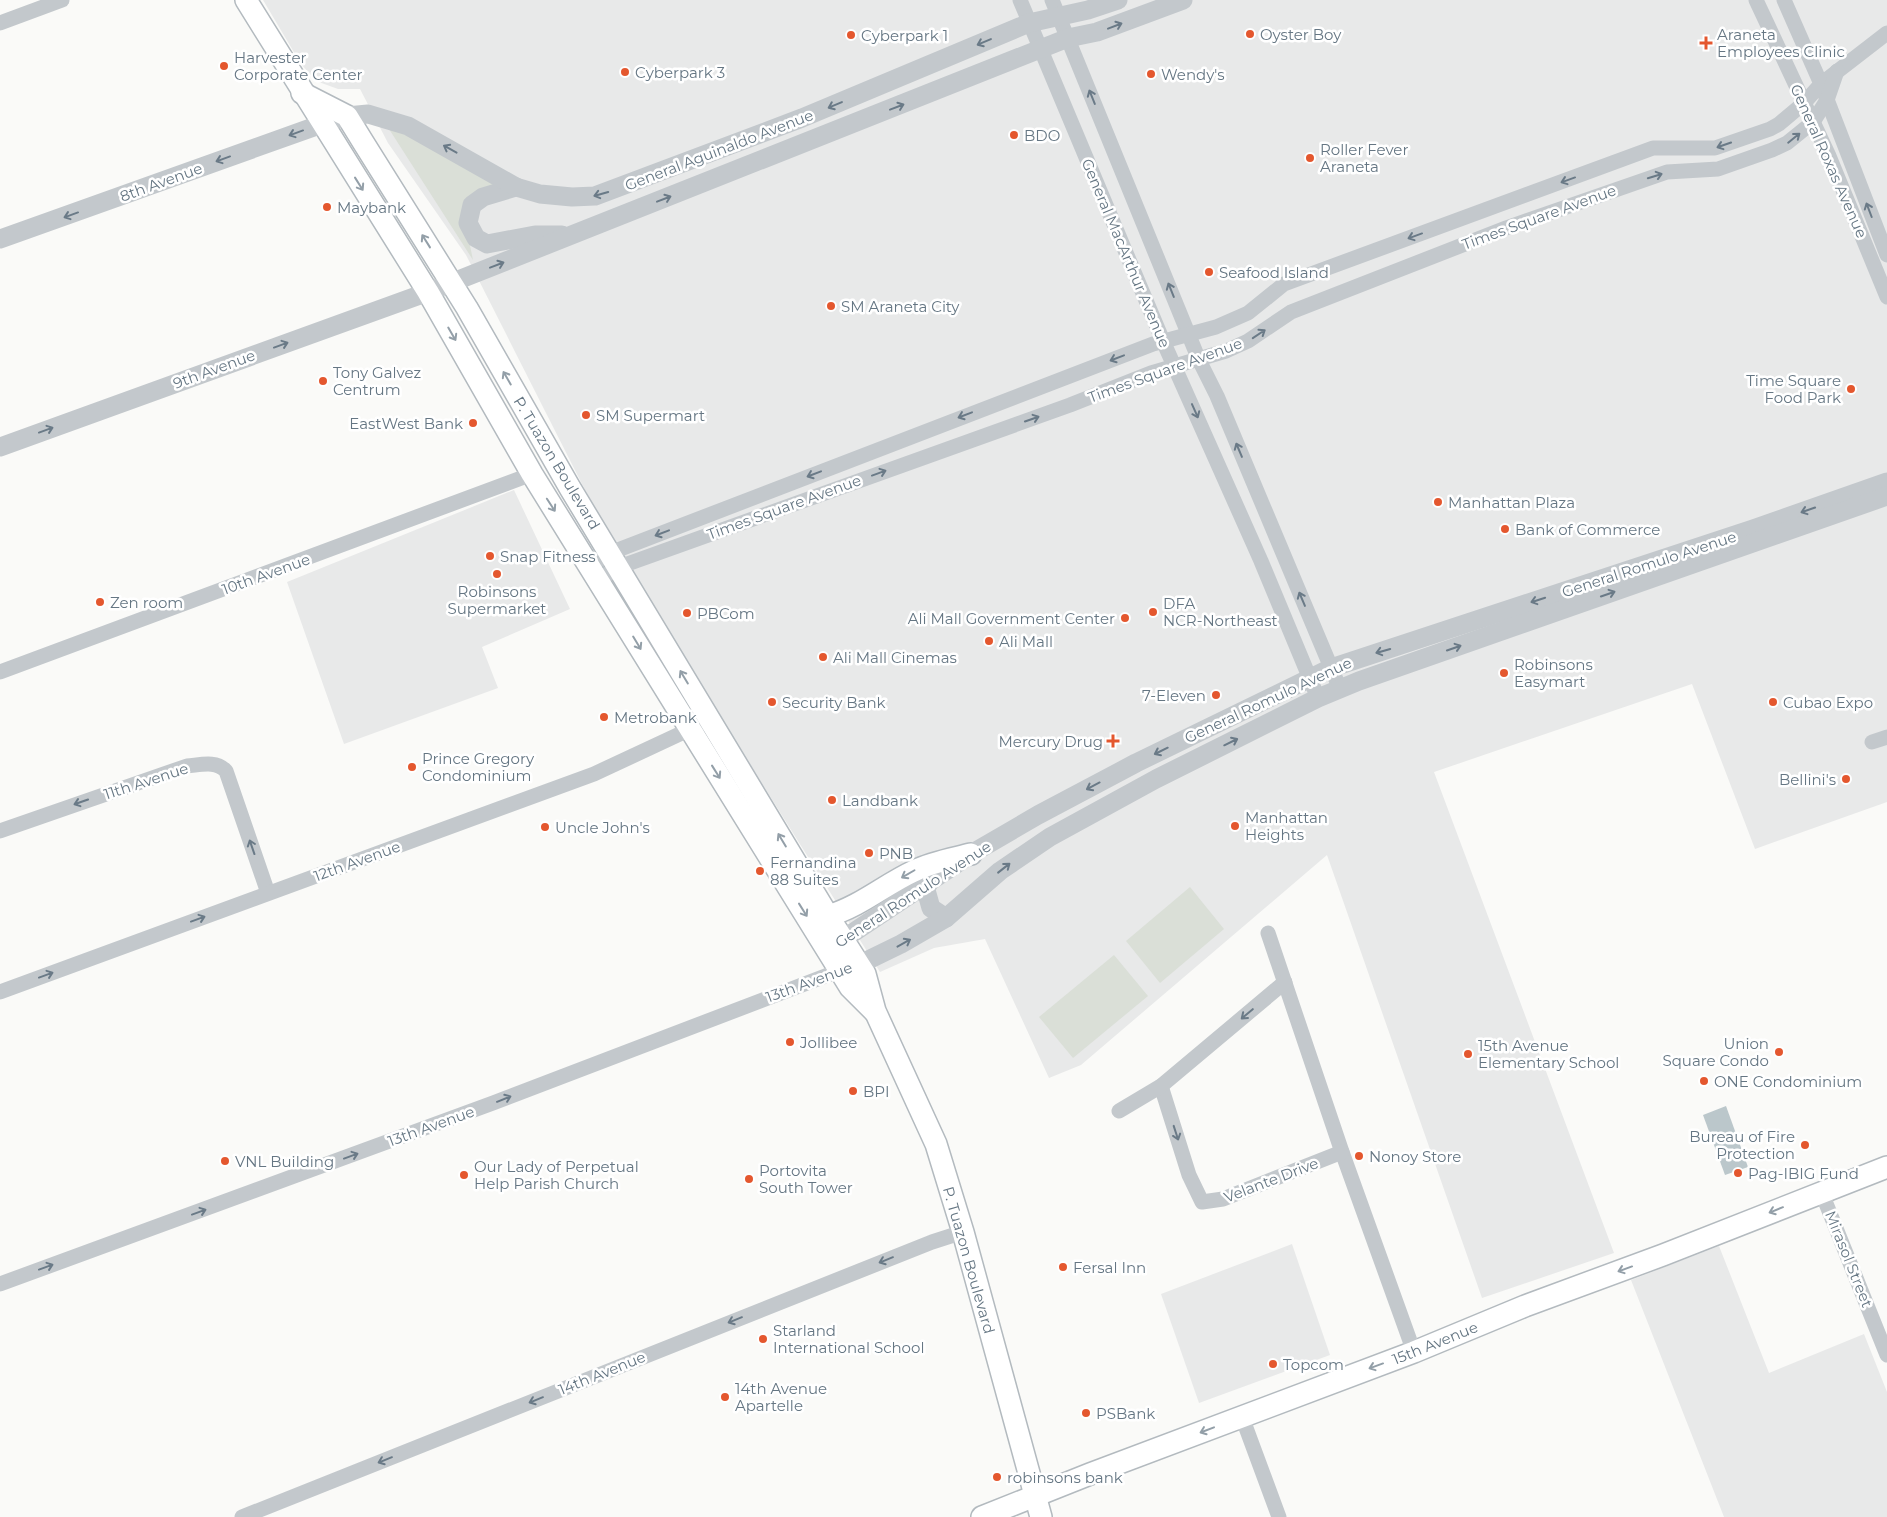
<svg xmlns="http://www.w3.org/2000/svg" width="1887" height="1517" viewBox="0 0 1887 1517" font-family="Montserrat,sans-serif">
<rect width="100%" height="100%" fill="#fafaf8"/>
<!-- built -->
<g fill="#e8e9e9">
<polygon points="263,0 1887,0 1887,802 1755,849 1692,684 1434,772 1614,1253 1482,1298 1327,855 1081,1065 1049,1078 985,939 934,948 880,972 636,582 583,486 466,255 388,143 360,89 338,89 316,81 301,64"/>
<polygon points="514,490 570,609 482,647 498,688 344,744 287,582"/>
<polygon points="1292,1244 1330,1355 1199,1403 1161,1294"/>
<polygon points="1719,1246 1769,1373 1864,1334 1887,1392 1887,1517 1724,1517 1631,1280"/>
</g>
<!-- green -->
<g fill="#dadfd7">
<polygon points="389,129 413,137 499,183 463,211 473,260"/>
<polygon points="1190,887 1224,929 1160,983 1126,941"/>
<polygon points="1114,955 1148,996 1073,1058 1039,1017"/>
</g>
<!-- water -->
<polygon fill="#bbc7cb" points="1726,1106 1748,1167 1725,1175 1703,1115"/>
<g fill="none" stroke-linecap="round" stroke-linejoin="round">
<defs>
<g id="secondary">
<polyline points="246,0 428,292 532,474 850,987 874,1011"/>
<polyline points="302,93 347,116 363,142 467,308 570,488 828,916 865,974 875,1011 936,1144 963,1232 1041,1517"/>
<path d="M828 916C861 906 884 885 914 871 932 862 951 859 971 854"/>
<polyline points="982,1517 1090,1474 1414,1352 1525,1306 1663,1255 1887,1167"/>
</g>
</defs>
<!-- secondary casing -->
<use href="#secondary" stroke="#b3babf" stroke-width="24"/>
<!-- minor -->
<g stroke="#c3c8cc" stroke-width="15">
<polyline points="1020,0 1163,341 1261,561 1318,698"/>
<polyline points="1052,0 1199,360 1217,396 1340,689"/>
<polyline points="1756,0 1829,156 1887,297"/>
<polyline points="1784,0 1821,84 1887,255"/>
<polyline points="0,23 62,0"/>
<polyline points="590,565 610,553 1153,344 1216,327 1248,313 1284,284 1653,148 1715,148 1770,129 1779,124 1804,103 1821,84 1887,33"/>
<polyline points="598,580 619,567 1070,405 1151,373 1226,351 1248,341 1291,312 1506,228 1667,172 1718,169 1772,150 1787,143 1813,122 1827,100 1837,71"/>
<polyline points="0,672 532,474"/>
<polyline points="1872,742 1887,737"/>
<path d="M0 831 187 766C200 765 216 760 226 771L268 893"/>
<polyline points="1268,933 1342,1152 1414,1352"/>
<polyline points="0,992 594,774 699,725"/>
<polyline points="1161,1086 1189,1175 1202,1202 1223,1199 1342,1152"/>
<polyline points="1119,1111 1161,1086 1285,982"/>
<polyline points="1821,1191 1887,1355"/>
<polyline points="0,1284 493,1103 849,967"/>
<polyline points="1242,1417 1279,1517"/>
<polyline points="242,1517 932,1242 963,1232"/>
</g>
<!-- tertiary -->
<g stroke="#c3c8cc" stroke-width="19">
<polyline points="516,187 483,197 472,205 468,223 476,238 487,244 535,235 562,235"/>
<polyline points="0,239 322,124 347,116 368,114 408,126 516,187 540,194 572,197 595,196 802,118 1029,23 1088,10 1118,0"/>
<polyline points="0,447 428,292 1068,38 1097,32 1183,0"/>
<polyline points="929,881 926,890 931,908 946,918"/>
<polyline points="830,948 971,854 1038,815 1136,763 1331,668 1753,529 1887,482"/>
<polyline points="860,964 901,944 946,918 1000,871 1050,837 1156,779 1318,698 1359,681 1887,496"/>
</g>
<!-- secondary -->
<use href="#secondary" stroke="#fff" stroke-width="21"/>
</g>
<!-- one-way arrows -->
<defs><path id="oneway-shaft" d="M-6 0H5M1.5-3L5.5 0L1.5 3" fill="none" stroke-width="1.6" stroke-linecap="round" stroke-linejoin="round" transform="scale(1.25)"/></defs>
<g stroke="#6a7a87">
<use href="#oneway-shaft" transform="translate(1115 26) rotate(-21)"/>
<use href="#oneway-shaft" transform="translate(984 42) rotate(157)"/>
<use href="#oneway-shaft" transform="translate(1092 97) rotate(-112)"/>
<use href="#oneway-shaft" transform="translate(835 105) rotate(157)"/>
<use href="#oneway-shaft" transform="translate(897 107) rotate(-21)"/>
<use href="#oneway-shaft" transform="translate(296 133) rotate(160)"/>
<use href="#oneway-shaft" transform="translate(1794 138) rotate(-39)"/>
<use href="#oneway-shaft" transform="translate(1724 145) rotate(161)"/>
<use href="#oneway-shaft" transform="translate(450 149) rotate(-151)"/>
<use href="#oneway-shaft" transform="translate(223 159) rotate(160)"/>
<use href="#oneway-shaft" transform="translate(1655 176) rotate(-17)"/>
<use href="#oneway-shaft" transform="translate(1568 180) rotate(160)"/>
<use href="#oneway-shaft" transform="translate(601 194) rotate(164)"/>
<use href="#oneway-shaft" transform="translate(664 199) rotate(-21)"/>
<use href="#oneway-shaft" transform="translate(1869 210) rotate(-111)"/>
<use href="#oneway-shaft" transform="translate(71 215) rotate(160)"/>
<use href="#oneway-shaft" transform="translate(1415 236) rotate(160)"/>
<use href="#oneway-shaft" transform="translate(497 265) rotate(-21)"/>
<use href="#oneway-shaft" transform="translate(1171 290) rotate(-112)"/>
<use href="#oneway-shaft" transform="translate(1259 334) rotate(-34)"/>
<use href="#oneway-shaft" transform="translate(281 345) rotate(-20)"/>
<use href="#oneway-shaft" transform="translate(1117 358) rotate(159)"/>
<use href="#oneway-shaft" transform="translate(1195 411) rotate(66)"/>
<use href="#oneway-shaft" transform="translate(965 415) rotate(159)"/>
<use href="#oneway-shaft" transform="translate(1032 419) rotate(-19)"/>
<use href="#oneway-shaft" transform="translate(46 430) rotate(-20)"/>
<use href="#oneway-shaft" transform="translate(1239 450) rotate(-113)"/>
<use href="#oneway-shaft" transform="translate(879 473) rotate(-20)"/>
<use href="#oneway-shaft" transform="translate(814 474) rotate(159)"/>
<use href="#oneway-shaft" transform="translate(1808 510) rotate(161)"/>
<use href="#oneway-shaft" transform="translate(662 533) rotate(159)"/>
<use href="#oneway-shaft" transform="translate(1608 594) rotate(-19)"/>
<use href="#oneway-shaft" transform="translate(1302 599) rotate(-113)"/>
<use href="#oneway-shaft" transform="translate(1538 600) rotate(162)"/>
<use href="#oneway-shaft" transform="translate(1454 648) rotate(-19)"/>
<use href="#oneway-shaft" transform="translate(1383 651) rotate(164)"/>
<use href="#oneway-shaft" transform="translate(1231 742) rotate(-26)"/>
<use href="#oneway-shaft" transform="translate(1161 751) rotate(154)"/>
<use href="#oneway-shaft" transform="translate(1093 786) rotate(152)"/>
<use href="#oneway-shaft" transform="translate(81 802) rotate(161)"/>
<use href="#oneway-shaft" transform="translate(252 847) rotate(-109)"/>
<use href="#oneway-shaft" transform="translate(1004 868) rotate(-38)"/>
<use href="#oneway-shaft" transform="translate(198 919) rotate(-20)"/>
<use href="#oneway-shaft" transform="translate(904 943) rotate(-29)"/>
<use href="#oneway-shaft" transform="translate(46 975) rotate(-20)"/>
<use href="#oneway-shaft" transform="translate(1247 1014) rotate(140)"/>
<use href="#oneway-shaft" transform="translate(504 1099) rotate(-22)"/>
<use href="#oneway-shaft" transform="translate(1176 1133) rotate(72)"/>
<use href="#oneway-shaft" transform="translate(351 1156) rotate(-20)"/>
<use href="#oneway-shaft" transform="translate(199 1212) rotate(-20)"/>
<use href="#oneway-shaft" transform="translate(886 1260) rotate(158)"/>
<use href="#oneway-shaft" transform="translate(46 1267) rotate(-20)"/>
<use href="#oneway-shaft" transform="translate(735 1320) rotate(158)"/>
<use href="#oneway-shaft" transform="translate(536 1400) rotate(158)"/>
<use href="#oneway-shaft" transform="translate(385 1460) rotate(158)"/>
</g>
<g stroke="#939fa8">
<use href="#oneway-shaft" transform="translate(359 184) rotate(58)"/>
<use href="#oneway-shaft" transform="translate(426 241) rotate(-122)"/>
<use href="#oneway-shaft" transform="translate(452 334) rotate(60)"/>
<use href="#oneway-shaft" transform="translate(507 378) rotate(-120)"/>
<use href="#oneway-shaft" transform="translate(551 505) rotate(57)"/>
<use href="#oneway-shaft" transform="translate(637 643) rotate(59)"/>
<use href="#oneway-shaft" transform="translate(684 677) rotate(-121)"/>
<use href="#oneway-shaft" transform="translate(716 772) rotate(58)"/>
<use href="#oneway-shaft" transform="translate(782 840) rotate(-121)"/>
<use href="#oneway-shaft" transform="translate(908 874) rotate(150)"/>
<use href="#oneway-shaft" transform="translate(803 910) rotate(58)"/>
<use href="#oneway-shaft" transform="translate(1776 1210) rotate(158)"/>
<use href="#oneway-shaft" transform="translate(1625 1269) rotate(160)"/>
<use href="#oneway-shaft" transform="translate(1376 1366) rotate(160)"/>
<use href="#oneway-shaft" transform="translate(1207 1430) rotate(159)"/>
</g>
<!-- markers -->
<g fill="#e4572e" stroke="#fff" stroke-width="2">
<circle cx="1250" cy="34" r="5"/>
<circle cx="851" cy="35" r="5"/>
<path d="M1703.5 35.5h5v5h5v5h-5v5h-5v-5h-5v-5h5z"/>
<circle cx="224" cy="66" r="5"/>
<circle cx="625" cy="72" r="5"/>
<circle cx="1151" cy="74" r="5"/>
<circle cx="1014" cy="135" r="5"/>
<circle cx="1310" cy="158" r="5"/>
<circle cx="327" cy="207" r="5"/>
<circle cx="1209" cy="272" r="5"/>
<circle cx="831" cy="306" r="5"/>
<circle cx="323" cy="381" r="5"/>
<circle cx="1851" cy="389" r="5"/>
<circle cx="586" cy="415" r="5"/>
<circle cx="473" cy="423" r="5"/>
<circle cx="1438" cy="502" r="5"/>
<circle cx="1505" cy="529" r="5"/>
<circle cx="490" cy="556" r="5"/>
<circle cx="497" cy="574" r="5"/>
<circle cx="100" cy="602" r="5"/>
<circle cx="1153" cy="612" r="5"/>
<circle cx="687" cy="613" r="5"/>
<circle cx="1125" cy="618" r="5"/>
<circle cx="989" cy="641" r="5"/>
<circle cx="823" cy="657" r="5"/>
<circle cx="1504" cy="673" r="5"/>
<circle cx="1216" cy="695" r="5"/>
<circle cx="772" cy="702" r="5"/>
<circle cx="1773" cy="702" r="5"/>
<circle cx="604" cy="717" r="5"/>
<path d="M1110.5 733.5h5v5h5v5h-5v5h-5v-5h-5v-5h5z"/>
<circle cx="412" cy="767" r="5"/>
<circle cx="1846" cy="779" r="5"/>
<circle cx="832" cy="800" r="5"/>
<circle cx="1235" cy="826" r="5"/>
<circle cx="545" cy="827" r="5"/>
<circle cx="869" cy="853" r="5"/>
<circle cx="760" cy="871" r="5"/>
<circle cx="790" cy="1042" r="5"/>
<circle cx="1779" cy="1052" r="5"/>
<circle cx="1468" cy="1054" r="5"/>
<circle cx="1704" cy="1081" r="5"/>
<circle cx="853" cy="1091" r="5"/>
<circle cx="1805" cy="1145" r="5"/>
<circle cx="1359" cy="1156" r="5"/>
<circle cx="225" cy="1161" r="5"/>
<circle cx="1738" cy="1173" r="5"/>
<circle cx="464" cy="1175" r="5"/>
<circle cx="749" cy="1179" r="5"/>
<circle cx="1063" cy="1267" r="5"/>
<circle cx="763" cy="1339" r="5"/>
<circle cx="1273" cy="1364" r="5"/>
<circle cx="725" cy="1397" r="5"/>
<circle cx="1086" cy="1413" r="5"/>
<circle cx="997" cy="1477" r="5"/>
</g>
<g text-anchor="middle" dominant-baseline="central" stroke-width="5" stroke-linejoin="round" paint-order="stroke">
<!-- poi labels -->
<g font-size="15" fill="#657683" stroke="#fff" text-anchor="start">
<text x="1260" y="34">Oyster Boy</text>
<text x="1717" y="34">Araneta<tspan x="1717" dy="17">Employees Clinic</tspan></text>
<text x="861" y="35">Cyberpark 1</text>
<text x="234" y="57">Harvester<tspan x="234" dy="17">Corporate Center</tspan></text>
<text x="635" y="72">Cyberpark 3</text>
<text x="1161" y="74">Wendy's</text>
<text x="1024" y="135">BDO</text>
<text x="1320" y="149">Roller Fever<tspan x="1320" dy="17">Araneta</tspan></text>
<text x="337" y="207">Maybank</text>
<text x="1219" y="272">Seafood Island</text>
<text x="841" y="306">SM Araneta City</text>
<text x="333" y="372">Tony Galvez<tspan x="333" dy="17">Centrum</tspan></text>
<text x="1841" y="380" text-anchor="end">Time Square<tspan x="1841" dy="17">Food Park</tspan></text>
<text x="596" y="415">SM Supermart</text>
<text x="463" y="423" text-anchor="end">EastWest Bank</text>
<text x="1448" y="502">Manhattan Plaza</text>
<text x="1515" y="529">Bank of Commerce</text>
<text x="500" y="556">Snap Fitness</text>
<text x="497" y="591" text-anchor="middle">Robinsons<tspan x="497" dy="17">Supermarket</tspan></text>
<text x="110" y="602">Zen room</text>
<text x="1163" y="603">DFA<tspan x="1163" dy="17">NCR-Northeast</tspan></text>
<text x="697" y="613">PBCom</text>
<text x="1115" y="618" text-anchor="end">Ali Mall Government Center</text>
<text x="999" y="641">Ali Mall</text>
<text x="833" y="657">Ali Mall Cinemas</text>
<text x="1514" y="664">Robinsons<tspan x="1514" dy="17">Easymart</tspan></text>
<text x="1206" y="695" text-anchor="end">7-Eleven</text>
<text x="782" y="702">Security Bank</text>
<text x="1783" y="702">Cubao Expo</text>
<text x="614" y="717">Metrobank</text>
<text x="1103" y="741" text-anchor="end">Mercury Drug</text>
<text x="422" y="758">Prince Gregory<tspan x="422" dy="17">Condominium</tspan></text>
<text x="1836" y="779" text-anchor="end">Bellini's</text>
<text x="842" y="800">Landbank</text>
<text x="1245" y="817">Manhattan<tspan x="1245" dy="17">Heights</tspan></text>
<text x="555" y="827">Uncle John's</text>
<text x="879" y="853">PNB</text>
<text x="770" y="862">Fernandina<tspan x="770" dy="17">88 Suites</tspan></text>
<text x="800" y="1042">Jollibee</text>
<text x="1769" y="1043" text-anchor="end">Union<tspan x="1769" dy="17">Square Condo</tspan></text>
<text x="1478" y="1045">15th Avenue<tspan x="1478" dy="17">Elementary School</tspan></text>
<text x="1714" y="1081">ONE Condominium</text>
<text x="863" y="1091">BPI</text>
<text x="1795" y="1136" text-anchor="end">Bureau of Fire<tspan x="1795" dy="17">Protection</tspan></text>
<text x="1369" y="1156">Nonoy Store</text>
<text x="235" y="1161">VNL Building</text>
<text x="474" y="1166">Our Lady of Perpetual<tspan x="474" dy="17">Help Parish Church</tspan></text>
<text x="759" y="1170">Portovita<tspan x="759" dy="17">South Tower</tspan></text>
<text x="1748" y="1173">Pag-IBIG Fund</text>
<text x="1073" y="1267">Fersal Inn</text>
<text x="773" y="1330">Starland<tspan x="773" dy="17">International School</tspan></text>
<text x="1283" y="1364">Topcom</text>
<text x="735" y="1388">14th Avenue<tspan x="735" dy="17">Apartelle</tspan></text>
<text x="1096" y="1413">PSBank</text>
<text x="1007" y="1477">robinsons bank</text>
</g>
<!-- street labels -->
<g font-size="15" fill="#657683" stroke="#fff">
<text transform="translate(719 150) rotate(-21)">General Aguinaldo Avenue</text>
<text transform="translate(1829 161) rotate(66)">General Roxas Avenue</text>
<text transform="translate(161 182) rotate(-20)">8th Avenue</text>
<text transform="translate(1539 217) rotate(-20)">Times Square Avenue</text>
<text transform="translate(1126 253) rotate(67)">General MacArthur Avenue</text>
<text transform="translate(214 369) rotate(-20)">9th Avenue</text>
<text transform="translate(1165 370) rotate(-20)">Times Square Avenue</text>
<text transform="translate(557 463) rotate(59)">P. Tuazon Boulevard</text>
<text transform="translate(784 507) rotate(-20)">Times Square Avenue</text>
<text transform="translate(1649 564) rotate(-18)">General Romulo Avenue</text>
<text transform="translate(266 574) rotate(-20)">10th Avenue</text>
<text transform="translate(1268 700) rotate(-25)">General Romulo Avenue</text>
<text transform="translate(146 781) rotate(-18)">11th Avenue</text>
<text transform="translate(357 861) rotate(-20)">12th Avenue</text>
<text transform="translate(913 894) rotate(-33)">General Romulo Avenue</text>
<text transform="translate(809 982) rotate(-20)">13th Avenue</text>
<text transform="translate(431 1126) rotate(-20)">13th Avenue</text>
<text transform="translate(1271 1180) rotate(-21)">Velante Drive</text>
<text transform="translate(1849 1259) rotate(68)">Mirasol Street</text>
<text transform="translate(969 1260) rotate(74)">P. Tuazon Boulevard</text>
<text transform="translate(1435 1343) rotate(-22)">15th Avenue</text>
<text transform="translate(602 1373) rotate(-22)">14th Avenue</text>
</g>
</g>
</svg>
